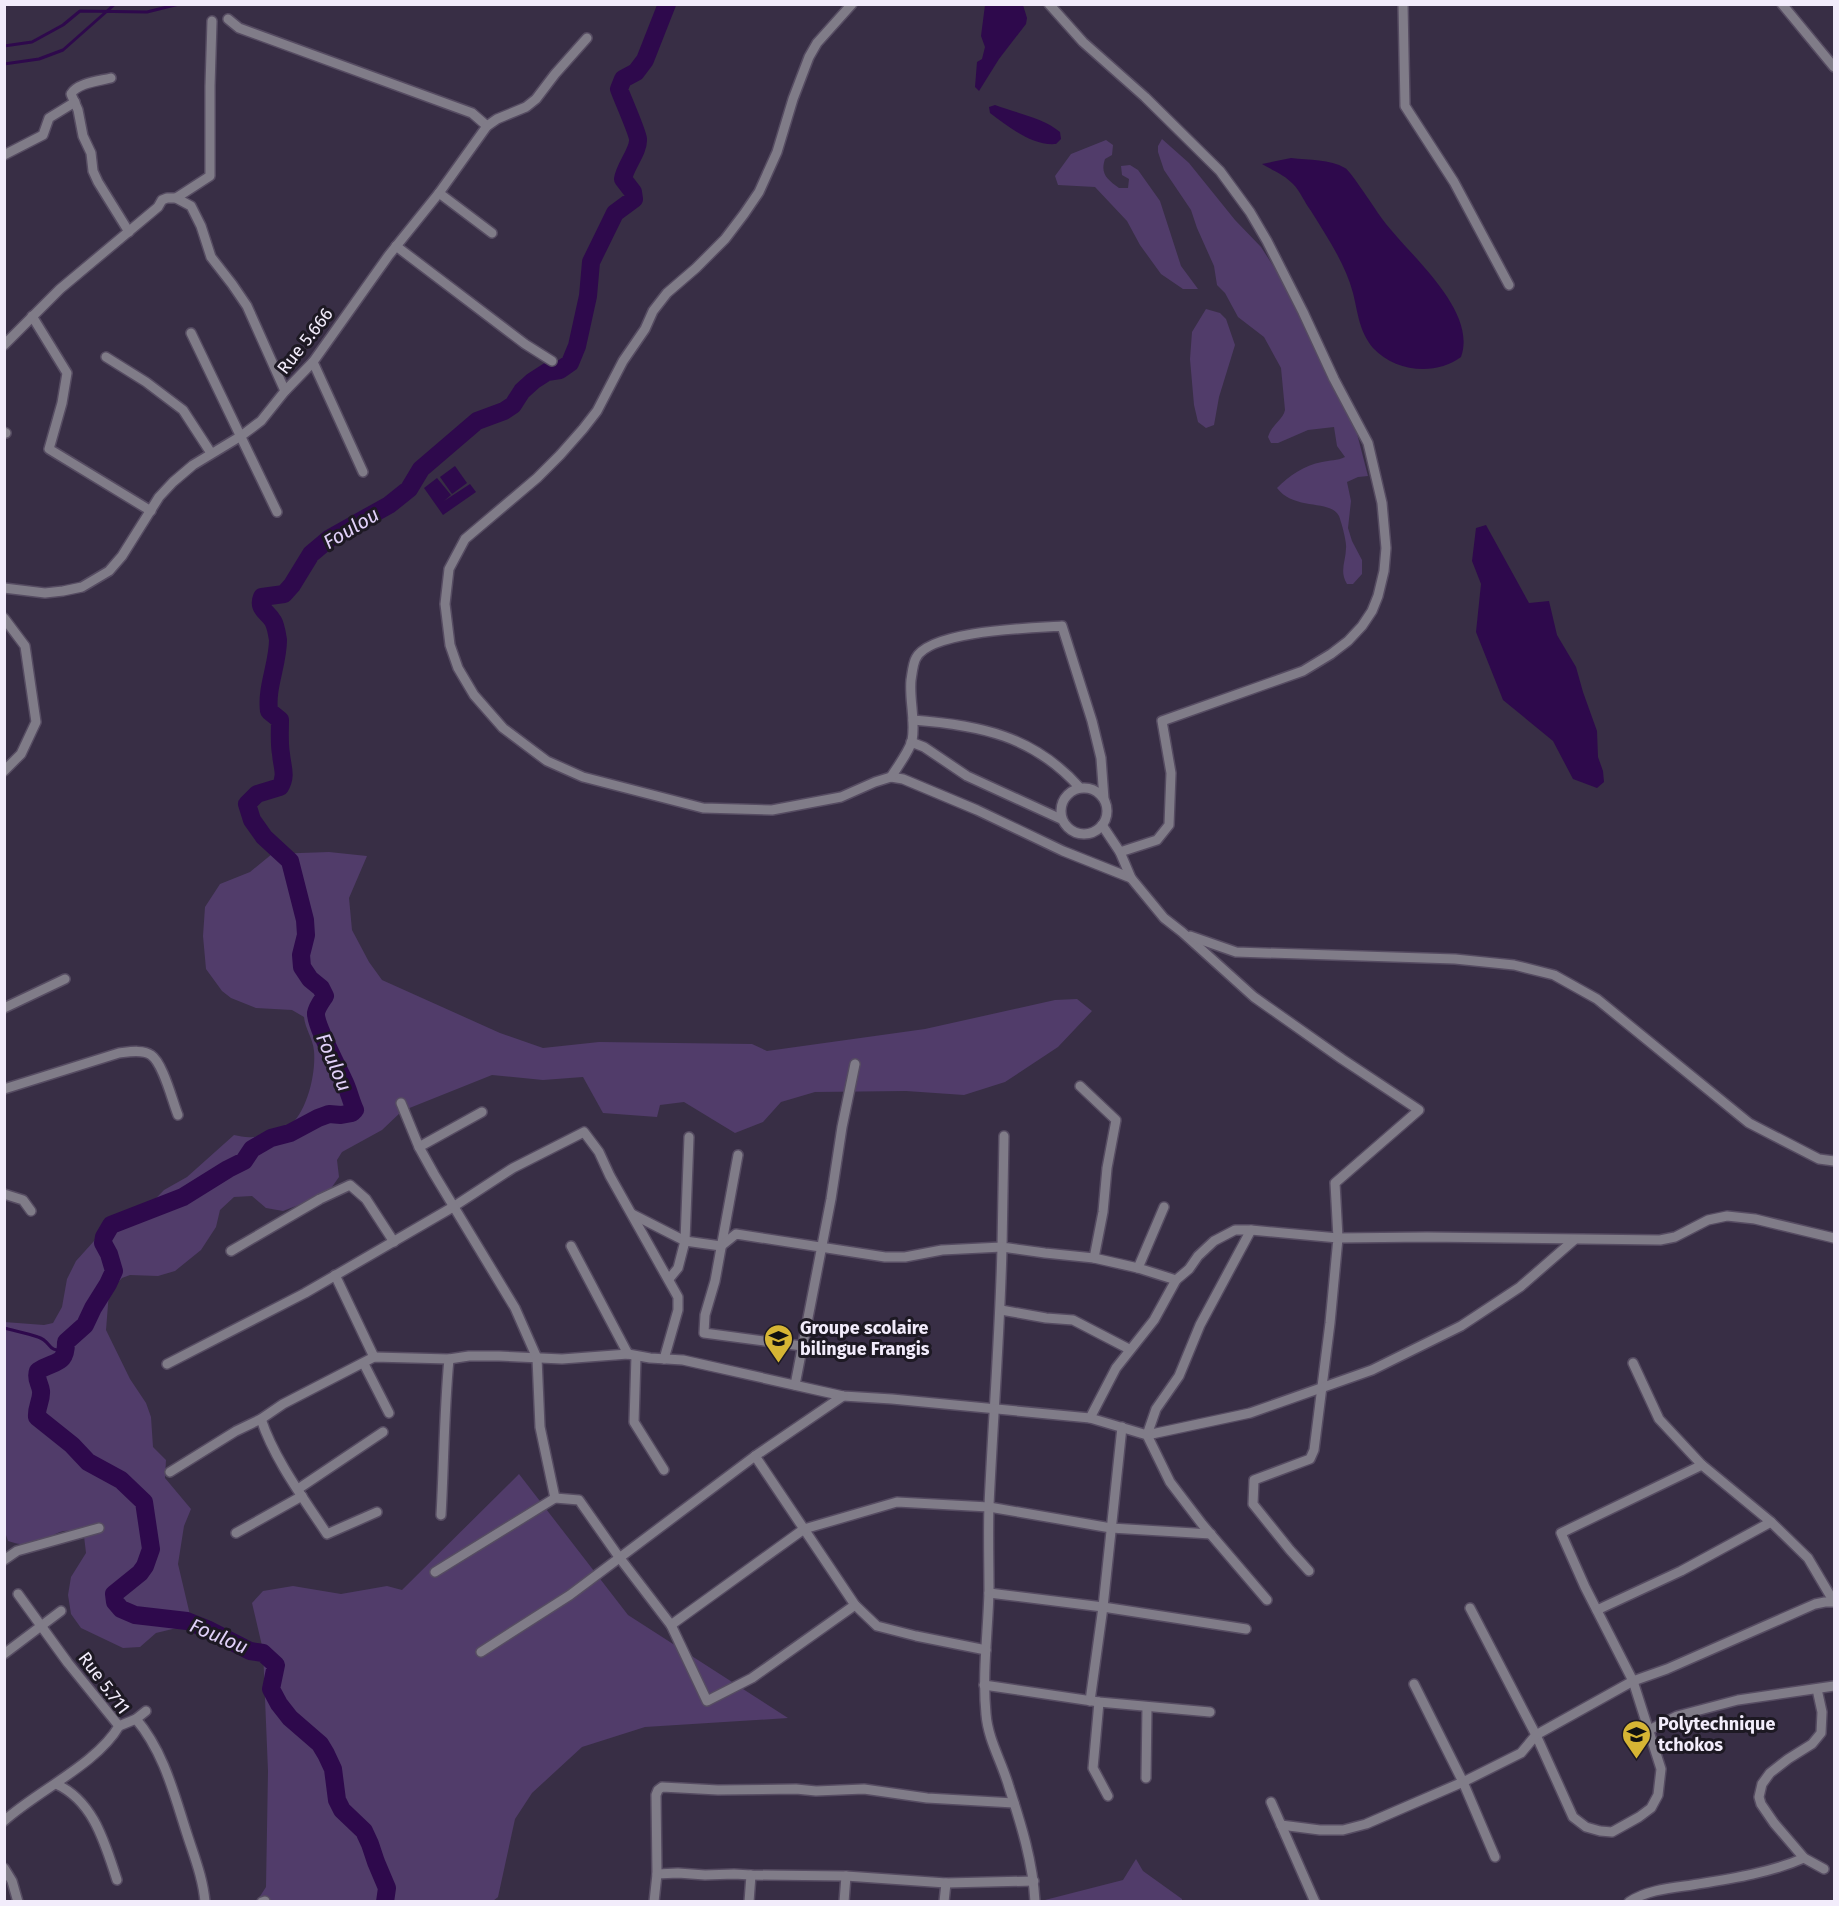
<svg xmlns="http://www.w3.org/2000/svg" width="1839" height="1906" viewBox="0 0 1839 1906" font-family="'Fira Sans',sans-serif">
<rect width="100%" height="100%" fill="#382e45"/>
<!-- green -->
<g fill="#513c6a">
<path d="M1162 139 1189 163 1235 220 1261 247 1310 323 1354 422 1368 476 1358 477 1347 482 1351 501 1348 528 1352 541 1362 560V574L1353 584H1347C1339 571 1346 561 1346 548 1347 542 1341 521 1339 516 1330 499 1294 511 1277 488 1289 476 1304 465 1322 462 1330 460 1337 461 1345 457L1337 446 1334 427 1308 430 1278 443H1271L1268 437C1272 424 1283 420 1285 410L1281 368 1264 337 1238 317 1225 293 1217 285 1214 266 1197 228 1191 210 1164 170 1158 152V146Z"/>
<path d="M1106 140 1113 145 1112 155 1105 159C1100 174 1107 179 1119 188H1128L1129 179 1122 175 1121 166 1130 165 1138 170 1160 201 1181 266 1198 289H1183L1161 274 1140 245 1127 221 1095 187 1058 185 1055 176 1071 154Z"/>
<polygon points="1206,309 1220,313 1226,319 1235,345 1219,397 1214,425 1206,428 1198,422 1194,405 1190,359 1192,332"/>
<path d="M329 852 367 856 349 898 352 930 369 962 382 980 500 1033 543 1048 599 1042 752 1044 767 1051 925 1029 1055 1000 1077 999 1092 1011 1058 1047 1005 1082 964 1095 906 1091 815 1092 781 1102 763 1122 735 1133 684 1102 660 1105 657 1117 603 1113 583 1077 543 1080 492 1075 402 1111 382 1130 342 1152 337 1160 339 1177 327 1194 283 1211 266 1208 252 1196 234 1197 220 1210 216 1227 201 1250 175 1271 158 1276 130 1275 122 1278 109 1292 106 1330 130 1379 146 1403 151 1417 153 1447 166 1460 165 1478 191 1509 184 1526 178 1564 194 1632 185 1626 156 1633 140 1647 123 1648 81 1628 71 1614 68 1595 71 1577 86 1553 84 1536C61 1523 56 1537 36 1543 27 1546 16 1544 8 1541L4 1529V1322L44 1325 53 1323 62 1307 67 1279 76 1261 103 1231 115 1223 134 1221 164 1190 187 1177 234 1135C240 1136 247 1138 253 1137 259 1137 284 1131 288 1127 307 1113 316 1074 314 1051 313 1038 305 1029 304 1017L292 1010 256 1008 231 998 222 991 206 969 203 936 205 907 220 884 250 872 272 854Z"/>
<polygon points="519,1474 628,1615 788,1718 645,1727 582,1747 532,1793 515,1819 498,1897 493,1901 257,1901 266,1887 268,1771 263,1650 252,1603 263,1591 293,1586 341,1594 387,1586 402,1590"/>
<polygon points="1136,1859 1143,1871 1182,1899 1182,1901 1041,1901 1123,1880"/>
</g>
<!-- water -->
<g fill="#2e094c">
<polygon points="985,5 1023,5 1027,18 1026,24 999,59 979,91 975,87 977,62 982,59 985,47 981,36"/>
<path d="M995 105C1016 113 1044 118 1060 132L1061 139 1056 144C1032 146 1009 127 990 113L989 107Z"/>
<path d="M1291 158C1309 160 1330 159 1345 168 1350 170 1377 212 1383 220 1408 254 1478 310 1461 357 1436 376 1395 372 1373 348 1359 331 1358 313 1353 293 1345 263 1327 237 1311 211 1305 203 1300 191 1293 184 1285 175 1272 170 1262 164Z"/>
<polygon points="455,466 467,483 452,494 440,477"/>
<polygon points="437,478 451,495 444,501 470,484 476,492 443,515 424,488"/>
<polygon points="1486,525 1529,603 1549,601 1557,635 1576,667 1583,692 1597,731 1598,757 1603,771 1604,782 1597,788 1573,779 1553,741 1503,700 1476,632 1481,584 1472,561 1476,528"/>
</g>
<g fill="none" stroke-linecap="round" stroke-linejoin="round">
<!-- stream -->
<g stroke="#2e094c" stroke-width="3">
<polyline points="4,46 32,42 63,25 80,11 147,12 179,4"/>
<polyline points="4,64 39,59 63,50 115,4"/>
<path d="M4 1328C15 1331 27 1333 38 1337 53 1342 45 1352 66 1350"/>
</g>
<!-- river -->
<path stroke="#2e094c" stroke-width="18" d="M385 1902 387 1888 376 1862 370 1844 364 1831 342 1810 337 1800 333 1769 326 1754 320 1744 290 1718 279 1704 271 1689 276 1665 263 1653 250 1651 207 1629 187 1621 135 1615 121 1609 115 1602 114 1594 140 1573 145 1566 151 1549 144 1502 121 1480 88 1462 72 1445 37 1417C36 1407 42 1400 41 1391 40 1383 35 1379 38 1371 55 1360 66 1366 66 1342L85 1325 93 1308 108 1284 114 1271 109 1254 103 1243 104 1237 111 1225 183 1197 228 1169 244 1161 252 1149 271 1138 290 1133 318 1118 329 1114 341 1115 352 1113 355 1110C351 1101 349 1092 345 1083 339 1069 315 1025 316 1013 317 1007 321 1002 325 996L321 988 310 979 302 967 301 955 306 935 305 920 290 861 264 837 252 820 247 804 257 794 280 787C287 775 282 767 281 754 279 743 280 731 280 720L269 711C266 687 278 664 278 640 277 634 276 626 273 621 268 612 257 609 262 597L284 594 292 585 311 554 330 538 389 505 409 489 421 469 477 421 504 411 513 405 522 391 533 381 547 372 560 370 570 363 577 346 588 296 591 262 615 213 634 199 633 192 623 179C625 166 639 151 638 139 637 131 623 100 619 89L623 79 636 72 645 60 667 4"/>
<defs>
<g id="minor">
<polyline points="852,4 817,43 809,57 793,99 777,152 759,192 744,214 725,239 696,268 667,293 653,311 645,329 623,361 597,411 583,429 560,455 537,478 465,539 449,569 445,604 450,645 458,668 474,695 503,728 547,761 583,777 703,808 772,810 841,797 875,782 891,777 903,779 977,810 1063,851 1131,878"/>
<polyline points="1049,4 1083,42 1145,97 1220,171 1250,212 1267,241 1303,312 1334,379 1368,443 1382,503 1386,548 1384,571 1378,596 1372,611 1362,626 1348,641 1331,654 1303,671 1162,721 1171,773 1169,825 1157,840 1120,852"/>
<polyline points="1403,4 1405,106 1454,182 1509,285"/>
<polyline points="1782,4 1834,67"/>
<polyline points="228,19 239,28 472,113 487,126"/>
<path d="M111 78C99 81 77 83 71 94L78 110 83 136 91 153 93 171 98 182 129 232"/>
<polyline points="4,155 43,135 49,118 75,102"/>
<polyline points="439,193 492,233"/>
<polyline points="176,198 210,176 210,86 212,21"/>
<polyline points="396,246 525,344 552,361"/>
<polyline points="32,316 67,373 62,403 49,449 151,511"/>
<polyline points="191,333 277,512"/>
<polyline points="4,345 60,289 158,207 162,200 167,198 176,198 191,206 201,226 211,257 232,284 247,306 285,391"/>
<polyline points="106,357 146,382 183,410 211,453"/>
<polyline points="313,362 363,472"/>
<polyline points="4,432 6,433"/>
<polyline points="4,588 45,593 63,591 82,587 109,571 122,556 159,497 173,482 193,465 241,436 261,421 285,391 313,362 389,255 439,193 487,126 497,119 526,107 536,99 555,74 587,38"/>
<polyline points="4,618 25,646 36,722 21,754 4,771"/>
<path d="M913 720C980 725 1034 736 1080 788"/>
<polyline points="911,742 924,747 967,776 1061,819"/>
<path d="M891 777C898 766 908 753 912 741 916 721 909 700 911 680 912 674 913 663 916 658 930 630 1033 628 1062 626L1092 721 1101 758 1104 799"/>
<circle cx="1084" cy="811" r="23"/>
<polyline points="1102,825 1120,852 1131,878 1164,918 1182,932 1254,997 1342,1059 1419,1110 1335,1183 1338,1238 1427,1237 1660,1240 1675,1237 1708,1220 1727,1216 1755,1219 1834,1238"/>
<polyline points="1190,936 1236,952 1455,959 1514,965 1554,975 1597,999 1749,1123 1819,1159 1834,1161"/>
<polyline points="4,1008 65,979"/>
<polyline points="1080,1086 1116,1120 1107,1168 1103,1212 1094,1258"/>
<path d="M4 1089 119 1053C128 1052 143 1049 151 1055 163 1063 172 1100 178 1115"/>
<polyline points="401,1103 419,1147"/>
<polyline points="1004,1136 1002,1247 1045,1253 1094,1258 1138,1268 1176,1280 1189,1269 1198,1256 1214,1241 1235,1230 1251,1230 1338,1238 1330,1323 1314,1450 1310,1459 1254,1480 1253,1504 1290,1550 1309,1571"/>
<polyline points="738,1155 715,1281 705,1315 704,1333 802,1346"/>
<polyline points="4,1194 23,1200 31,1211"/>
<path d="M632 1214 685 1241 721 1246 736 1234 885 1257H905L942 1250 1002 1247C1000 1333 993 1419 989 1505 988 1534 989 1563 989 1591 988 1632 982 1673 986 1714 988 1740 1002 1762 1009 1787 1021 1824 1033 1862 1035 1902"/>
<polyline points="571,1246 628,1354"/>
<polyline points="231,1251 320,1199 350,1185 366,1199 394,1242"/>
<polyline points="1138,1268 1164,1207"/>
<polyline points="335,1275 374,1357"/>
<polyline points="669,1279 678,1268 685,1241 689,1137"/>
<polyline points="1001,1310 1046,1318 1073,1320 1129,1349"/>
<polyline points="636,1356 634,1422 664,1470"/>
<polyline points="1633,1363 1659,1419 1702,1465 1771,1522 1808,1558 1834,1602"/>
<polyline points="167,1364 305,1293 453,1207 513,1168 584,1132 599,1152 610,1176 678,1297 678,1310 664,1359"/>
<polyline points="364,1364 389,1413"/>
<polyline points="795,1385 831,1199 842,1127 855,1064"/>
<polyline points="1090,1418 1116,1368 1154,1320 1176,1280"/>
<path d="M261 1419C274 1459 304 1499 327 1534L377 1512"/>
<polyline points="1147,1435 1250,1413 1372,1370 1461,1326 1520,1287 1574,1240"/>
<polyline points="1147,1435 1156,1409 1179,1376 1200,1325 1251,1230"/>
<polyline points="755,1456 855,1605 877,1626 916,1636 986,1650"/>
<polyline points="170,1472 236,1431 261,1419 283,1404 374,1357 449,1359 469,1356 499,1356 562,1359 628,1354 650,1358 683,1360 843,1396 892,1399 1090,1418 1147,1435 1170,1482 1202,1524 1267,1600"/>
<polyline points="298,1489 383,1432"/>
<polyline points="555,1498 579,1500 619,1557 671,1625 707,1701 752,1678 855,1605"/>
<path d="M441 1515C444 1463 444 1411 449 1359"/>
<polyline points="236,1533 302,1496"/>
<polyline points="4,1560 17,1551 99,1528"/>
<polyline points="435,1572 555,1498 540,1427 537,1358 515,1308 434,1174 419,1147 482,1112"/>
<polyline points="989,1593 1103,1607 1246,1629"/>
<polyline points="1470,1608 1536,1735 1573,1817 1586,1827 1600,1831 1612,1832 1639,1817 1651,1808 1658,1795 1661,1769 1633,1681 1585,1587 1561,1533 1702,1465"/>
<polyline points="1597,1610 1681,1571 1771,1522"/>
<polyline points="671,1625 804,1529 897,1502 989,1507 1111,1528 1211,1534"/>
<polyline points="481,1652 570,1595 755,1456 843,1396"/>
<polyline points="4,1654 61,1611"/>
<polyline points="984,1685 1099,1702 1210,1712"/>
<polyline points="1817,1689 1822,1712 1821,1733 1812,1744 1788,1759 1770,1773 1762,1784 1759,1797 1761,1804 1774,1823 1804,1858 1824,1869"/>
<polyline points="1090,1701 1103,1607 1122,1427"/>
<polyline points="1099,1702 1093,1768 1108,1796"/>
<path d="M136 1719C164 1752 174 1794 187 1834 194 1856 203 1878 205 1902"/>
<polyline points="119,1726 136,1719 146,1711"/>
<polyline points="1649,1730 1677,1716 1738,1700 1834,1686"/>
<polyline points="1146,1778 1147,1707"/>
<path d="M56 1784C94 1801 105 1844 117 1880"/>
<polyline points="1271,1802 1315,1902"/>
<path d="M4 1821C37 1791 97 1764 119 1726L68 1663 18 1594"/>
<polyline points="1281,1825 1320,1830 1343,1830 1366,1824 1463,1782 1414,1684"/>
<polyline points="1495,1857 1463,1782 1521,1753 1536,1735 1633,1681 1667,1669 1815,1604 1825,1602 1834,1602"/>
<polyline points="4,1868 12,1881 18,1902"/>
<polyline points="657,1874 678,1873 705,1875 734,1874 751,1875 846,1876 946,1883 1034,1881"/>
<polyline points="262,1902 265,1901"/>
<polyline points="654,1902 657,1874 656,1795 658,1790 662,1787 718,1790 796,1789 816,1791 864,1789 927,1798 1014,1803"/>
<polyline points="749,1902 751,1875"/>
<polyline points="844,1902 846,1876"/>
<polyline points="944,1902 946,1883"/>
<path d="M1629 1902C1647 1890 1671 1888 1692 1885 1729 1879 1770 1873 1804 1858"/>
</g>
</defs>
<!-- minor casing -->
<use href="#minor" stroke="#564c62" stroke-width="12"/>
<!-- minor -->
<use href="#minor" stroke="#807c88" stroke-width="9"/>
</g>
<!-- icons -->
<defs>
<symbol id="school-pin" viewBox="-11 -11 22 30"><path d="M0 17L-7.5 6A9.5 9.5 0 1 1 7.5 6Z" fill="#d6b534" stroke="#1d1923"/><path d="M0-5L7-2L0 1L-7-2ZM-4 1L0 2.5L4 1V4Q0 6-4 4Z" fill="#111"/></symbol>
</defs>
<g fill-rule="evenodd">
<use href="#school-pin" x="762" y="1322" width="33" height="45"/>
<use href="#school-pin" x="1620" y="1718" width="33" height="45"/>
</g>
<g text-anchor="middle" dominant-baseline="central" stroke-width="6" stroke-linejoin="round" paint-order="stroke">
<!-- street labels -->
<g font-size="18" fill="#f2ecfb" stroke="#1d1923">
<text transform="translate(305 341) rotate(-52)">Rue 5.666</text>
<text transform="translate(104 1683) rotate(53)">Rue 5.711</text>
</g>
<!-- poi labels -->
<g font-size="18" font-weight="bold" fill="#f2ecfb" stroke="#1d1923" text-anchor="start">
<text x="800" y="1328">Groupe scolaire<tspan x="800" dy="21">bilingue Frangis</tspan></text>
<text x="1658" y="1724">Polytechnique<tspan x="1658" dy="21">tchokos</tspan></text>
</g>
<!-- water labels -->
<g font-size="20" font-style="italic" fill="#e1d1f9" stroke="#1d1923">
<text transform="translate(351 528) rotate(-31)">Foulou</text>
<text transform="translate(334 1062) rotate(67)">Foulou</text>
<text transform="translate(219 1636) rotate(23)">Foulou</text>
</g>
</g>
<!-- border -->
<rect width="1839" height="1906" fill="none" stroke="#f2ecfb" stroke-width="12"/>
</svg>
